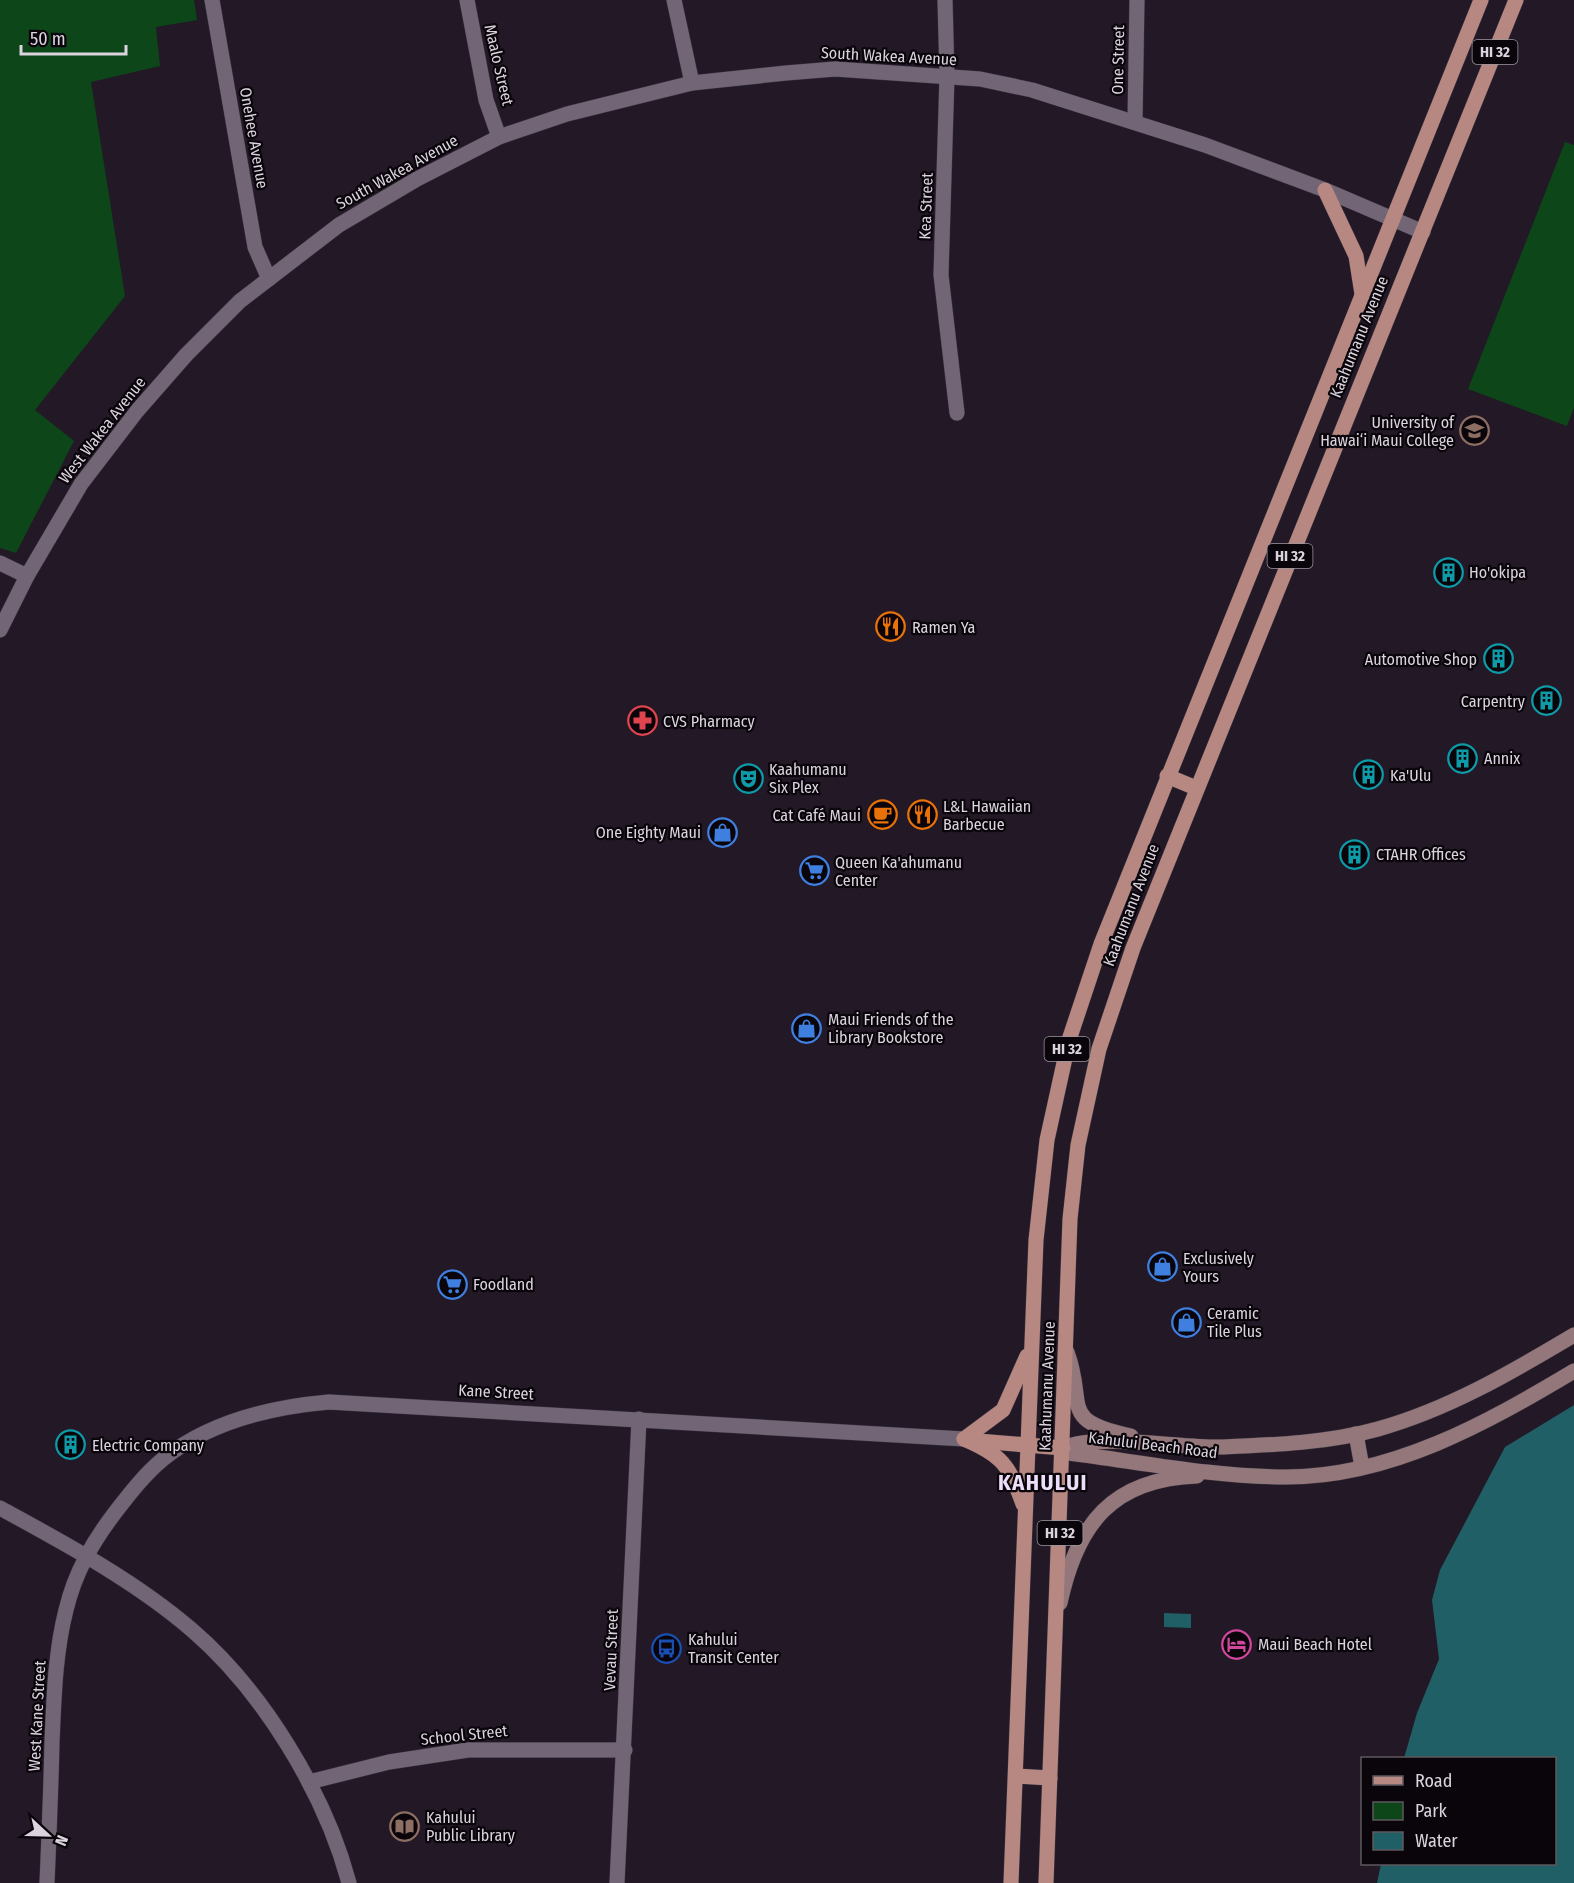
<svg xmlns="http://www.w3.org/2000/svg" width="1574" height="1883" viewBox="0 0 1574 1883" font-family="'Fira Sans Condensed',sans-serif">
<rect width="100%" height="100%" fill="#221826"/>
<!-- green -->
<g fill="#0d4619">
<polygon points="0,0 194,0 197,20 156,27 160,66 91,82 125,296 35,410 74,441 16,553 0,548"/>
<polygon points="1565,142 1574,145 1574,408 1567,426 1468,389"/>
</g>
<!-- water -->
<g fill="#205f65">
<polygon points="1574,1405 1574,1883 1377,1883 1381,1864 1554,1864 1554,1758 1404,1758 1417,1713 1439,1659 1432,1600 1440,1570 1505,1447"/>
<polygon points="1164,1613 1191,1614 1191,1628 1164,1627"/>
</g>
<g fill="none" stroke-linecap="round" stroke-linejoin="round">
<defs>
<g id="minor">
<polyline points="467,0 486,100 499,137"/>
<polyline points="674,0 692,83"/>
<polyline points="947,76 941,275 957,413"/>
<polyline points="1135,121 1137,0"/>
<polyline points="309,1782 389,1762 468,1750 625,1750"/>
<path d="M47 1883C49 1836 51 1789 52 1742 54 1698 55 1653 66 1610 75 1572 93 1541 117 1510 131 1492 145 1474 163 1459 209 1422 271 1407 329 1402L964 1439"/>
<polyline points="617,1883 639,1419"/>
</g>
<g id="tertiary">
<polyline points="212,0 255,247 269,279"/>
<polyline points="945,0 947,76"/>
<polyline points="0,563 27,576"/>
<polyline points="0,630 27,576 81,484 137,411 186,355 240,301 339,225 417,179 499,137 567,114 692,83 786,73 835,69 980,79 1032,90 1205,145 1325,190 1423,232"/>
<path d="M0 1508C66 1544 135 1581 192 1630 263 1691 325 1793 349 1883"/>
</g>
<g id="secondary">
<path d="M1574 1335C1512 1372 1449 1409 1378 1429 1328 1443 1272 1445 1221 1447 1179 1448 1098 1433 1063 1448L1069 1453C1140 1462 1214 1477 1286 1477 1391 1477 1487 1423 1574 1371"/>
<path d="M1067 1352C1087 1406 1057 1420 1131 1436"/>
<polyline points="1356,1434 1362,1467"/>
<path d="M1060 1603C1077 1524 1112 1479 1197 1476"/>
</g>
<g id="primary">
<polyline points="1325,190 1356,256 1362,294"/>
<polyline points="1167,776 1196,788"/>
<polyline points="964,1439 1003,1410 1027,1356"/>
<path d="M964 1439C1002 1455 1009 1465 1023 1504"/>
<polyline points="978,1441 1063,1448"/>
<polyline points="1016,1776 1050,1778"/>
<polyline points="1011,1883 1036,1240 1047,1140 1069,1040 1101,944 1481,0"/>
<polyline points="1046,1883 1070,1219 1078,1145 1099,1049 1133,948 1516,0"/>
</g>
</defs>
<!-- minor casing -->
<use href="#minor" stroke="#39323d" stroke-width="16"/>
<!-- tertiary casing -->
<use href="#tertiary" stroke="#39323d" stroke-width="16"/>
<!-- secondary casing -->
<use href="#secondary" stroke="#39323d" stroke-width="16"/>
<!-- primary casing -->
<use href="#primary" stroke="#39323d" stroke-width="16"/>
<!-- minor -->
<use href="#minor" stroke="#716576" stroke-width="15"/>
<!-- tertiary -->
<use href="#tertiary" stroke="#716576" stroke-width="15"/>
<!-- secondary -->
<use href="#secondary" stroke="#94777b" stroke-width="15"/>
<!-- primary -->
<use href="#primary" stroke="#b78881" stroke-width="15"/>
</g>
<!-- icons -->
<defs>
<symbol id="university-ring" viewBox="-11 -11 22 22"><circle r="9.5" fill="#09050b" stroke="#8d6e63" stroke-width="1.5"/><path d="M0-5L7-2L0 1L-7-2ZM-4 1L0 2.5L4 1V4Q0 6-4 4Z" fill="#8d6e63"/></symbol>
<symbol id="building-ring" viewBox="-11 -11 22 22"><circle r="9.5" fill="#09050b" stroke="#0f9aa8" stroke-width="1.5"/><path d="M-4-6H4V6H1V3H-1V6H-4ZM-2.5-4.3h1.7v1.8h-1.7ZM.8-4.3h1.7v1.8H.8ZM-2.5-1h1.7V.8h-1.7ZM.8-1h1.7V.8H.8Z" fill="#0f9aa8"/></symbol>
<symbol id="restaurant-ring" viewBox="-11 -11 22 22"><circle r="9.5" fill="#09050b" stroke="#e8710a" stroke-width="1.5"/><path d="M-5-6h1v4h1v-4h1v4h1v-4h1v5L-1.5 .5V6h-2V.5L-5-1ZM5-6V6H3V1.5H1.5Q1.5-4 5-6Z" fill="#e8710a"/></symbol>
<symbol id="pharmacy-ring" viewBox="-11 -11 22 22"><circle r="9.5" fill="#09050b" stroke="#e0444e" stroke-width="1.5"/><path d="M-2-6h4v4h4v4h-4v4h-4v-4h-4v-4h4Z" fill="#e0444e"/></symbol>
<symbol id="theatre-ring" viewBox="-11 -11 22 22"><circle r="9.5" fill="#09050b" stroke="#0f9aa8" stroke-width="1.5"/><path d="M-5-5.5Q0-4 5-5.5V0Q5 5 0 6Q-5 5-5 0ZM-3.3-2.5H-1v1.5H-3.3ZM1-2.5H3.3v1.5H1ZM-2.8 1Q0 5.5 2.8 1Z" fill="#0f9aa8"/></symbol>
<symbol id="cafe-ring" viewBox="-11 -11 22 22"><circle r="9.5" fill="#09050b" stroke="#e8710a" stroke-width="1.5"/><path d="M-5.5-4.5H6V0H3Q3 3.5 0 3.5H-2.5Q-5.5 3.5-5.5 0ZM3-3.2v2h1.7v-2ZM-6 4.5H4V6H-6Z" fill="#e8710a"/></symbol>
<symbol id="shop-ring" viewBox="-11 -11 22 22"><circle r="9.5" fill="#09050b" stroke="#3f7fe0" stroke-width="1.5"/><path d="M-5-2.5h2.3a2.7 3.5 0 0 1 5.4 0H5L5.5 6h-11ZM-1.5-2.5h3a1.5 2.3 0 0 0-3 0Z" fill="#3f7fe0"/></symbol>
<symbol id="supermarket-ring" viewBox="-11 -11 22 22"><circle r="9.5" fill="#09050b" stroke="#3f7fe0" stroke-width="1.5"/><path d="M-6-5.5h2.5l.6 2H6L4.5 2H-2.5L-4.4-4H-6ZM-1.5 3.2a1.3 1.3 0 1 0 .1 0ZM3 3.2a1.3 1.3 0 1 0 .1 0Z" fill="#3f7fe0"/></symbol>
<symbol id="hotel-ring" viewBox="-11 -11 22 22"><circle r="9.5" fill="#09050b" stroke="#d1479c" stroke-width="1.5"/><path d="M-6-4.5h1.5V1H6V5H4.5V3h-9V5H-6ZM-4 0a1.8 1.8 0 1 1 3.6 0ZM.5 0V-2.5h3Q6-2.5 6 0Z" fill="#d1479c"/></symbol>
<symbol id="bus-ring" viewBox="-11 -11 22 22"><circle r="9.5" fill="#09050b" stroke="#1a4fb4" stroke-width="1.5"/><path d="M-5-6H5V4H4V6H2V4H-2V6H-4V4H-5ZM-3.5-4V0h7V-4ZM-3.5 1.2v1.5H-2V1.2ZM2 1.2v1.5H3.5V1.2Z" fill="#1a4fb4"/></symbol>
<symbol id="library-ring" viewBox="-11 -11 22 22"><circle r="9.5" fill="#09050b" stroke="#8d6e63" stroke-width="1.5"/><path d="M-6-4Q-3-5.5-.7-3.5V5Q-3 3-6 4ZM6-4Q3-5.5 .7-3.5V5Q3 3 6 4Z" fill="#8d6e63"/></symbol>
</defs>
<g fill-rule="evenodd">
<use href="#university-ring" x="1458" y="414" width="33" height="33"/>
<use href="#building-ring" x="1432" y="556" width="33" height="33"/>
<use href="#restaurant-ring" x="874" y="610" width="33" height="33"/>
<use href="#building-ring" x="1482" y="642" width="33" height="33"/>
<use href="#building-ring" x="1530" y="684" width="33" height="33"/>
<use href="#pharmacy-ring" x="626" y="704" width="33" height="33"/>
<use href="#building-ring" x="1446" y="742" width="33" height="33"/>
<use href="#building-ring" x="1352" y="758" width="33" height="33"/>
<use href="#theatre-ring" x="732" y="762" width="33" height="33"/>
<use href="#cafe-ring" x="866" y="798" width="33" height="33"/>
<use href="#restaurant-ring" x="906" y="798" width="33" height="33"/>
<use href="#shop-ring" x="706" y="816" width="33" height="33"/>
<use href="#building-ring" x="1338" y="838" width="33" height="33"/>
<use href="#supermarket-ring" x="798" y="854" width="33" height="33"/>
<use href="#shop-ring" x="790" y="1012" width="33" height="33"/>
<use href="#shop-ring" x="1146" y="1250" width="33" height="33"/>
<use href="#supermarket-ring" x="436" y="1268" width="33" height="33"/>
<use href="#shop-ring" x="1170" y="1306" width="33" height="33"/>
<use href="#building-ring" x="54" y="1428" width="33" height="33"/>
<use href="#hotel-ring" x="1220" y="1628" width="33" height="33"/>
<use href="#bus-ring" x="650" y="1632" width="33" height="33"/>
<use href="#library-ring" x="388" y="1810" width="33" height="33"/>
</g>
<g text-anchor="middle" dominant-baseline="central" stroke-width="4.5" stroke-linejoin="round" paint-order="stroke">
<!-- shield labels -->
<g fill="#09050b" stroke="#9c969f" stroke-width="1.5">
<rect x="1472.5" y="40" width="45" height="24" rx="4.5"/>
<rect x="1267.5" y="544" width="45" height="24" rx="4.5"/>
<rect x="1044.5" y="1037" width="45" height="24" rx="4.5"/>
<rect x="1037.5" y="1521" width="45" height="24" rx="4.5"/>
</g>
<g font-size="15" font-weight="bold" fill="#dbd4de">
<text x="1495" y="52">HI 32</text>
<text x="1290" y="556">HI 32</text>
<text x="1067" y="1049">HI 32</text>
<text x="1060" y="1533">HI 32</text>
</g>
<!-- street labels -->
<g font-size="16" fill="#dbd4de" stroke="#09050b">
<text transform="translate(889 56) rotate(3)">South Wakea Avenue</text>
<text transform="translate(1118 60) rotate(-89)">One Street</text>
<text transform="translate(499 65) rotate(77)">Maalo Street</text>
<text transform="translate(254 138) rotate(80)">Onehee Avenue</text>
<text transform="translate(397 172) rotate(-29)">South Wakea Avenue</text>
<text transform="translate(926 206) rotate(-88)">Kea Street</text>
<text transform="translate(1359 337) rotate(-68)">Kaahumanu Avenue</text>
<text transform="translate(102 430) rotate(-52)">West Wakea Avenue</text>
<text transform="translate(1131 905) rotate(-69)">Kaahumanu Avenue</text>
<text transform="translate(1047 1386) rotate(-88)">Kaahumanu Avenue</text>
<text transform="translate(496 1392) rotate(3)">Kane Street</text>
<text transform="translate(1153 1445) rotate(7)">Kahului Beach Road</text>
<text transform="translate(611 1650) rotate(-88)">Vevau Street</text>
<text transform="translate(37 1716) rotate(-87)">West Kane Street</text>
<text transform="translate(464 1735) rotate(-6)">School Street</text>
</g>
<!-- poi labels -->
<g font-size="16" fill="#dbd4de" stroke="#09050b" text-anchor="start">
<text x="1454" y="422" text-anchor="end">University of<tspan x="1454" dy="18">Hawai‘i Maui College</tspan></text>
<text x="1469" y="572">Ho'okipa</text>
<text x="912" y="627">Ramen Ya</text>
<text x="1477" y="659" text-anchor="end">Automotive Shop</text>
<text x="1525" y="701" text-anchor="end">Carpentry</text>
<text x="663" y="721">CVS Pharmacy</text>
<text x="1484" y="758">Annix</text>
<text x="769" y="769">Kaahumanu<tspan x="769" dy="18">Six Plex</tspan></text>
<text x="1390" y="775">Ka'Ulu</text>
<text x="943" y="806">L&amp;L Hawaiian<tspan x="943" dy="18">Barbecue</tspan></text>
<text x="861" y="815" text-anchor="end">Cat Café Maui</text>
<text x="701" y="832" text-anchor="end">One Eighty Maui</text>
<text x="1376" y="854">CTAHR Offices</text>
<text x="835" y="862">Queen Ka'ahumanu<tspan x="835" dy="18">Center</tspan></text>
<text x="828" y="1019">Maui Friends of the<tspan x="828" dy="18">Library Bookstore</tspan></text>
<text x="1183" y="1258">Exclusively<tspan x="1183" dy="18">Yours</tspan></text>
<text x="473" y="1284">Foodland</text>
<text x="1207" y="1313">Ceramic<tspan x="1207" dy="18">Tile Plus</tspan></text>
<text x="92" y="1445">Electric Company</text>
<text x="688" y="1639">Kahului<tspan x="688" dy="18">Transit Center</tspan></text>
<text x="1258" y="1644">Maui Beach Hotel</text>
<text x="426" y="1817">Kahului<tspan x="426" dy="18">Public Library</tspan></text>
</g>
<!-- district labels -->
<g font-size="22" font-weight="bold" letter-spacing="1.5" fill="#eddef9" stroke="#09050b">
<text x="1043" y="1482">KAHULUI</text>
</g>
</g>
<!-- legend -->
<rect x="1361" y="1757" width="195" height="108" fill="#09050b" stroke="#5d585f" stroke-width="1.5"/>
<rect x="1373" y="1776" width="30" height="9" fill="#b78881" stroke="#5d585f" stroke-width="1.5"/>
<text x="1415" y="1787" font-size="18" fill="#dbd4de">Road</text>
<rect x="1373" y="1802" width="30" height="18" fill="#0d4619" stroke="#5d585f" stroke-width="1.5"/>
<text x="1415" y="1817" font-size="18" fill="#dbd4de">Park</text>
<rect x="1373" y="1832" width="30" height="18" fill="#205f65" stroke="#5d585f" stroke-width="1.5"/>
<text x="1415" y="1847" font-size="18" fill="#dbd4de">Water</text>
<!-- north arrow -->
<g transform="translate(48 1835) rotate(112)" stroke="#09050b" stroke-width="4.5" paint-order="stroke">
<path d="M0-4.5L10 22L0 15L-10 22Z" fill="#dbd4de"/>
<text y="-9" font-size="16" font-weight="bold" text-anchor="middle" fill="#dbd4de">N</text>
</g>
<!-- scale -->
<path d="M21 45v9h105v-9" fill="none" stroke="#dbd4de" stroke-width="3"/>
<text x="30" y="45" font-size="18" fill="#dbd4de" stroke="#09050b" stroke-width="4.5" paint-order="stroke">50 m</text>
</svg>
